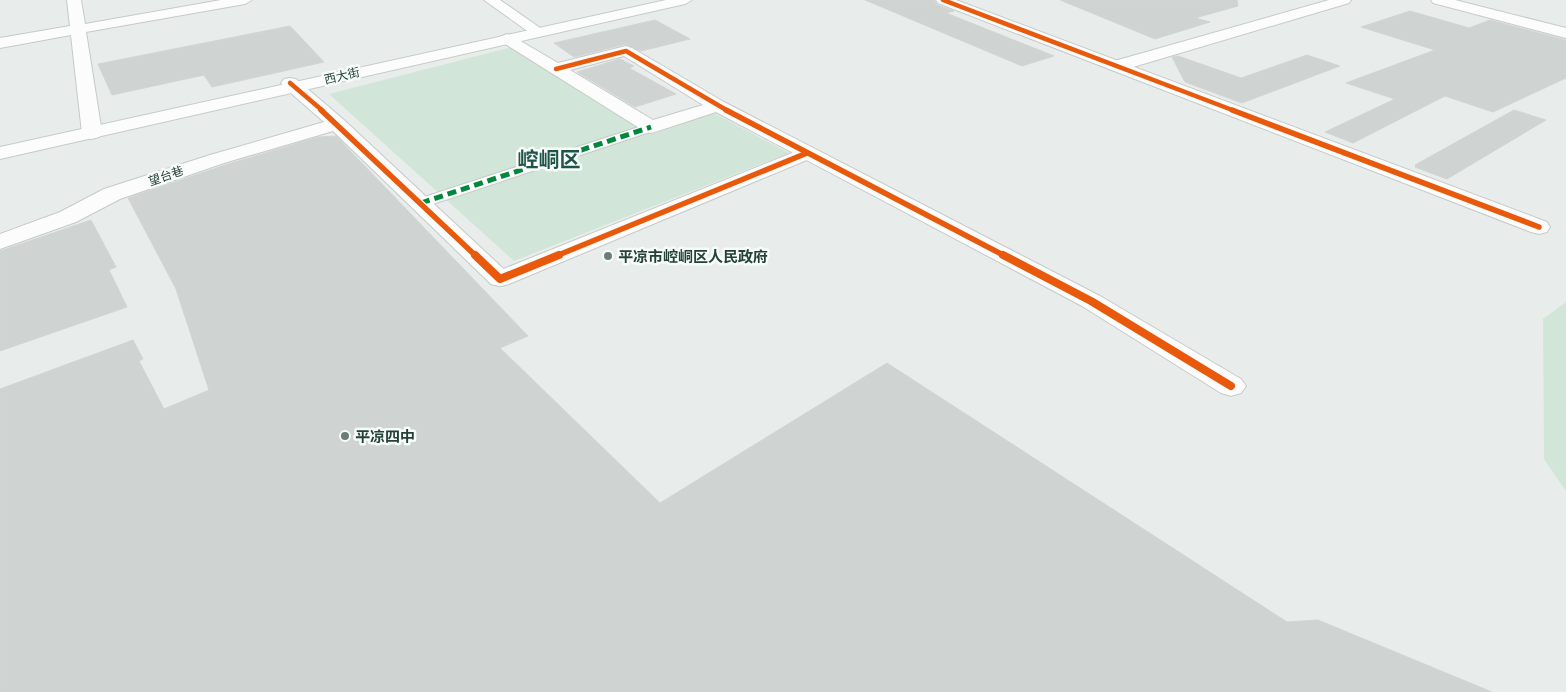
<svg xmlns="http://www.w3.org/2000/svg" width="1566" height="692" viewBox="0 0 1566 692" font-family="'Space Grotesk','Noto Sans SC',sans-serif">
<rect width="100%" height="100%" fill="#e8edeb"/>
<!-- green -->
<g fill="#d1e6d8">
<polygon points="512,47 656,133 714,113 789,153 514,261 329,94"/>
<polygon points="1566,302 1566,491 1544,459 1543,319"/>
</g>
<!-- building -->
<g fill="#cfd4d2" stroke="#d1d6d4">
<polygon points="865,0 934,0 937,5 954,11 946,13 1054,56 1022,66"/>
<polygon points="1060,0 1237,0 1238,6 1195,18 1210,22 1155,39"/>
<polygon points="1410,11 1469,28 1490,20 1566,40 1566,78 1493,112 1445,96 1353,143 1325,132 1395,99 1346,83 1435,50 1361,27"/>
<polygon points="655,20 690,39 641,51 626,44 574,57 554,43"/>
<polygon points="290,26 324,62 212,87 204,75 112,95 98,64"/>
<polygon points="1307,55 1340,66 1242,103 1185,82 1172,57 1178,56 1241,78"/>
<polygon points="620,59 634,66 629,68 676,94 635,107 577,72"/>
<polygon points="1514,110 1546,120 1447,179 1415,167 1417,166 1415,165"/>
<polygon points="336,136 528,336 500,348 660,503 887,363 1287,622 1318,620 1492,692 0,692 0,389 133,340 143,359 139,361 164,409 209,390 176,289 128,198 225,165 318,137"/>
<polygon points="91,220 116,267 109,270 127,307 0,351 0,251"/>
</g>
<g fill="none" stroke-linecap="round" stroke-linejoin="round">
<defs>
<polygon id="pedestrian" points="651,123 656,124 658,127 656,130 427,206 415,206 413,203 415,200"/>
<g id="minor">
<polygon points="1329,0 1351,0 1349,3 1123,70 1111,70 1109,66 1111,62"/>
<polygon points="1431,0 1455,0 1566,28 1566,38 1433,3"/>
<path d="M507 34 512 36 558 63 626 46 632 48 724 102 1100 296 1241 379 1246 386 1241 393 1231 396 1221 393 1082 306 716 112 658 131 651 133 644 131 502 42 499 39 502 36ZM624 56 703 105 653 120 570 70Z"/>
<polygon points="290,78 296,79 344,120 509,274 512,279 509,284 500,286 491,284 333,131 224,163 120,199 76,222 0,249 0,234 60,212 104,189 210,155 324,122 284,87 281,83 284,79"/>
</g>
<g id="tertiary">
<polygon points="67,0 81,0 85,24 221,0 252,0 245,4 86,32 102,133 99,137 92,139 85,137 82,133 71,35 0,48 0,38 70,26"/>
<polygon points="484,0 500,0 546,32 543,35 533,35"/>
<polygon points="936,0 956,0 1547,222 1550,227 1547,232 1539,234 1531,232 938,3"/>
<polygon points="807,147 814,149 817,153 814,157 509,284 500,286 491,284 488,279 491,274"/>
</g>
<polygon id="secondary" points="666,0 692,0 685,4 0,159 0,147"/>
</defs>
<!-- pedestrian casing -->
<use href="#pedestrian" stroke="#c5cac8" stroke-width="2"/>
<!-- minor casing -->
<use href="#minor" stroke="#c5cac8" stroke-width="2"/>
<!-- tertiary casing -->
<use href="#tertiary" stroke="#c5cac8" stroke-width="2"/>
<!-- secondary casing -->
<use href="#secondary" stroke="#c3cbc8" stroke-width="2"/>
<!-- pedestrian -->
<use href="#pedestrian" fill="#fcfcfc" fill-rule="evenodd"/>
<!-- minor -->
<use href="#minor" fill="#fcfcfc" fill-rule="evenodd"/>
<!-- tertiary -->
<use href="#tertiary" fill="#fcfcfc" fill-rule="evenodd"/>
<!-- secondary -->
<use href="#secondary" fill="#fcfcfc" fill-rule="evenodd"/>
<!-- quiet -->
<polyline stroke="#00873e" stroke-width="5" stroke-dasharray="9 5" stroke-linecap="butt" points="421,203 651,127"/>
<defs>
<g id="cycleway-far2">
<polyline points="943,0 1235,111"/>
<polyline points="556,69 626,51 728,111"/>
<polyline points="290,83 323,111"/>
</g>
<g id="cycleway-far1">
<polyline points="321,110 476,256"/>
<polyline points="726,110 1005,256"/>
<polyline points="1232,110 1539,227"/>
<polyline points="556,256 807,153"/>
</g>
<g id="cycleway">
<polyline points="475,255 500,279 559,255"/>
<polyline points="1003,255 1091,301 1231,386"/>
</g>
</defs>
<!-- cycleway-far2 casing -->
<use href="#cycleway-far2" stroke="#f7fbf9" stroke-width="6"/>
<!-- cycleway-far1 casing -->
<use href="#cycleway-far1" stroke="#f7fbf9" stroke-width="8"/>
<!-- cycleway casing -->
<use href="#cycleway" stroke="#f7fbf9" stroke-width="11"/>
<!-- cycleway-far2 -->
<use href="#cycleway-far2" stroke="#e8590c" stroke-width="4.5"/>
<!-- cycleway-far1 -->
<use href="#cycleway-far1" stroke="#e8590c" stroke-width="5.5"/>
<!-- cycleway -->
<use href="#cycleway" stroke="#e8590c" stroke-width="8"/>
</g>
<!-- markers -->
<g fill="#697e78" stroke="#f7fbf9" stroke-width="2">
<circle cx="608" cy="256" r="5"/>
<circle cx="345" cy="436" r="5"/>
</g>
<g text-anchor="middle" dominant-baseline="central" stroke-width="5" stroke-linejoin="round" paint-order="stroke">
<!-- far-street labels -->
<g font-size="12" fill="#24423a" stroke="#f7fbf9">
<text transform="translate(342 76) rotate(-13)">西大街</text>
<text transform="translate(166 176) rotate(-19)">望台巷</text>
</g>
<!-- poi labels -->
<g font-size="15" font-weight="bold" fill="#24423a" stroke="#f7fbf9" text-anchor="start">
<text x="618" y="256">平凉市崆峒区人民政府</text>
<text x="355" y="436">平凉四中</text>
</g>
<!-- far-town labels -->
<g font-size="21" font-weight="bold" fill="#1f5548" stroke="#f7fbf9">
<text x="549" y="159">崆峒区</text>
</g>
</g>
</svg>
